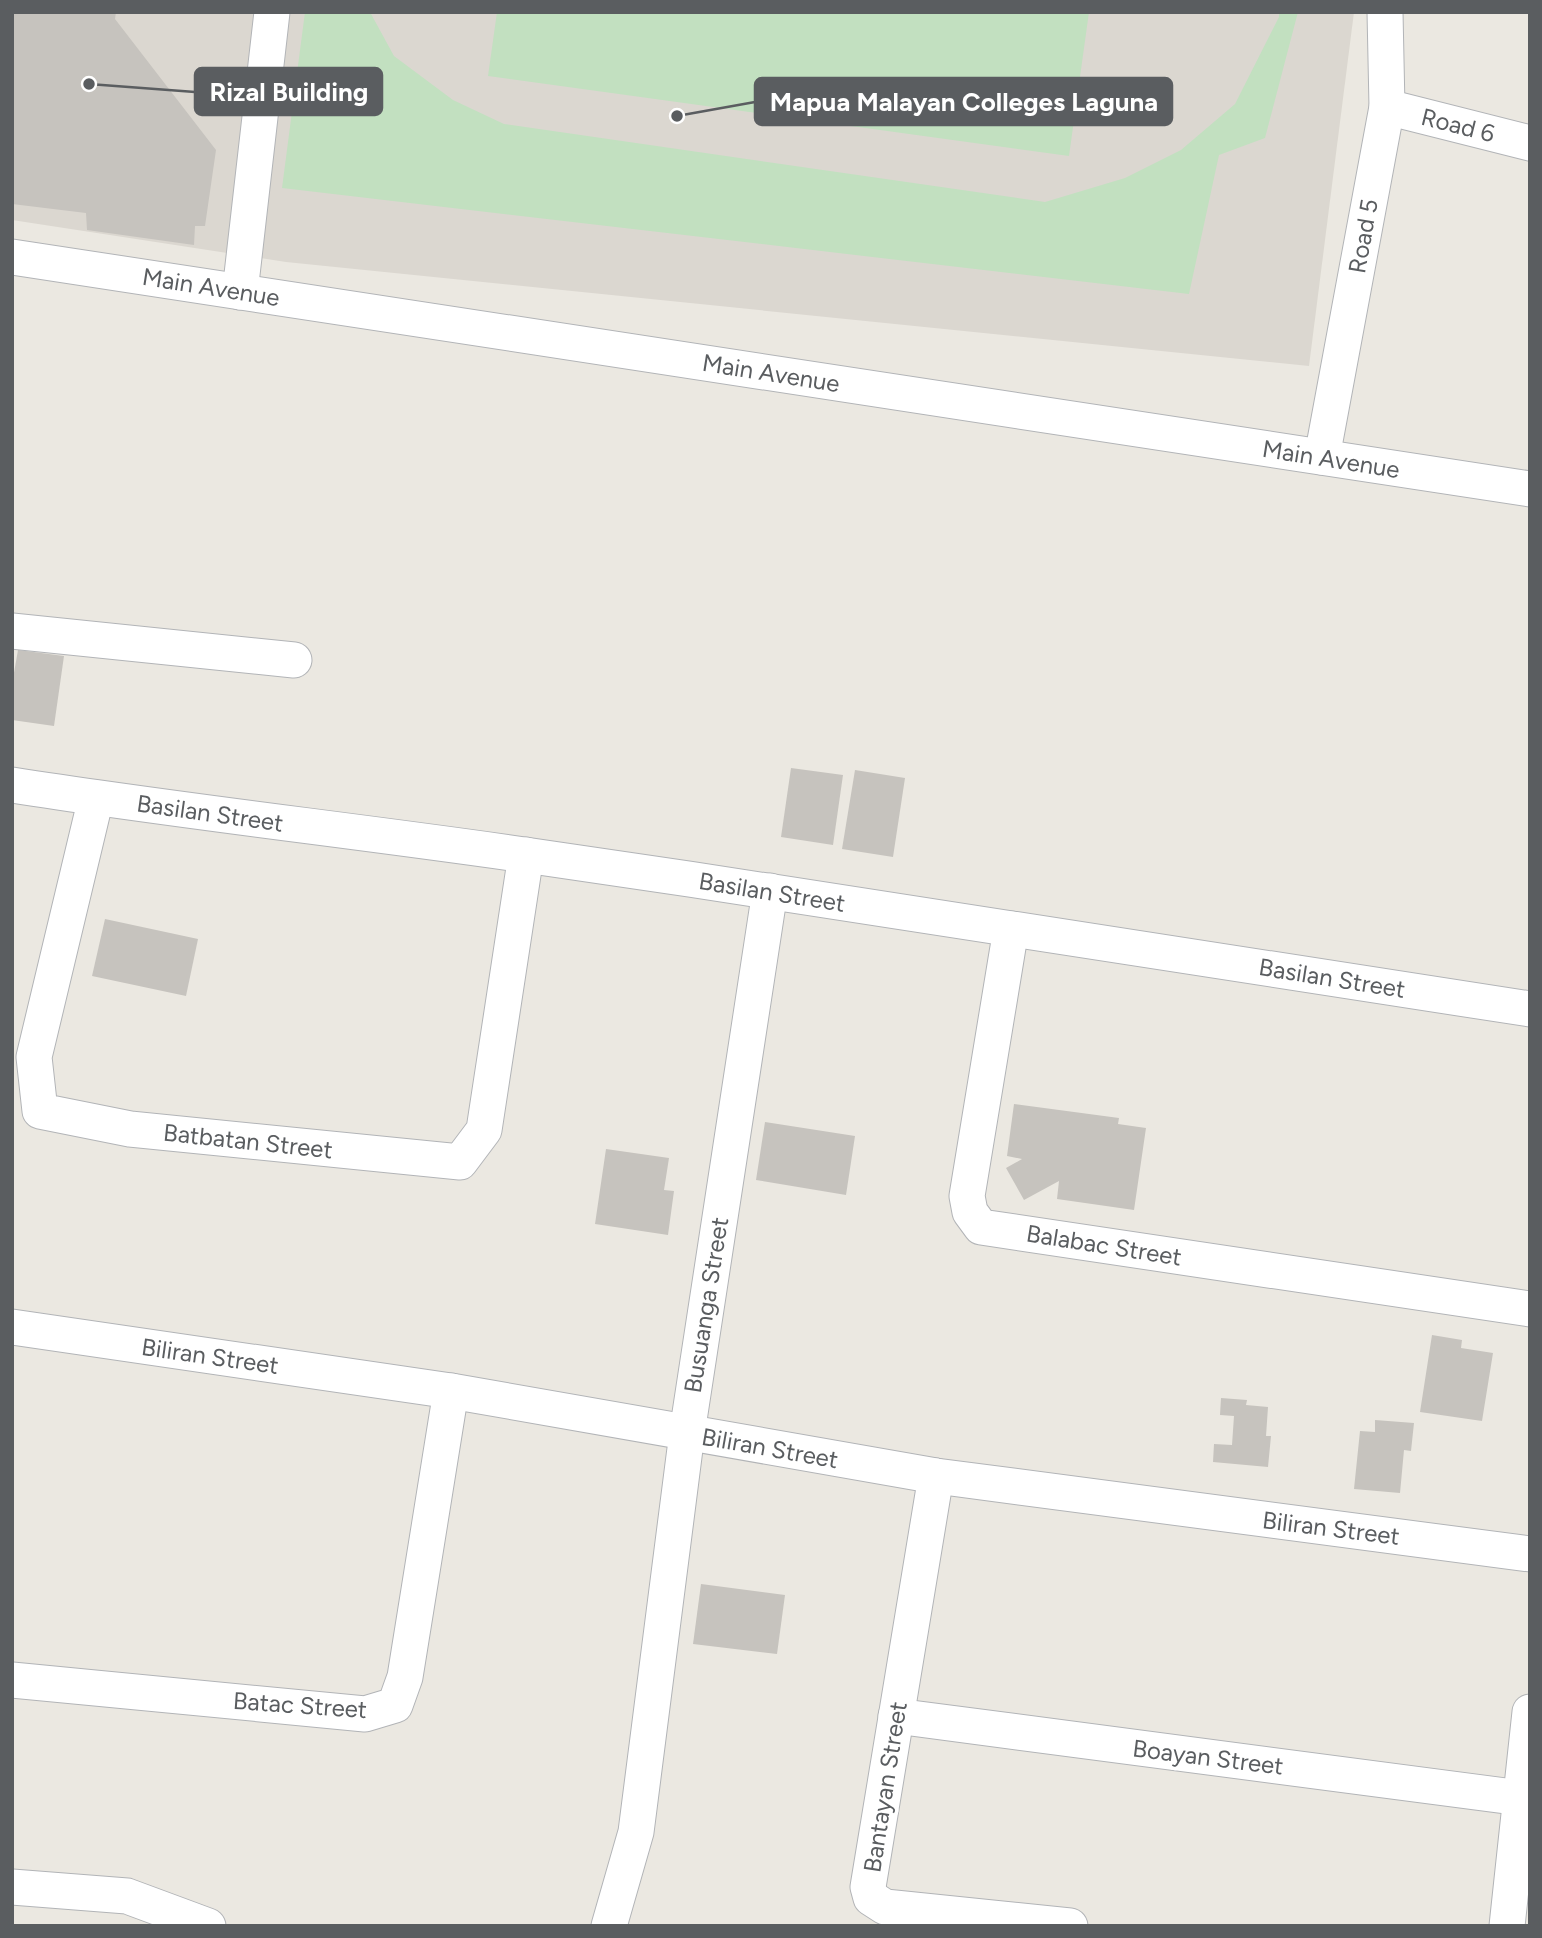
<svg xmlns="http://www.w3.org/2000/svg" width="1542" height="1938" viewBox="0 0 1542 1938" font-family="Figtree,sans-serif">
<rect width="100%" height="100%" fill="#ebe8e1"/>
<!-- education -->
<polygon fill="#dbd7d0" points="12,12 1354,12 1309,366 286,262 12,220"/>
<!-- green -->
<g fill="#c2e0c0">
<polygon points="305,12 370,12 394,56 453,100 504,124 1045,202 1125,178 1181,150 1235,104 1279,17 1279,12 1298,12 1265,138 1219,155 1189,294 282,188"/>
<polygon points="497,12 1089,12 1069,156 488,76"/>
</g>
<!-- building -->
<g fill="#c6c3be">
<polygon points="12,12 116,12 115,19 216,150 205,226 195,226 194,245 87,230 86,213 12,204"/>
<polygon points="18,650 64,656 54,726 12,720 12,684"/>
<polygon points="791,768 843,775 833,845 781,837"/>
<polygon points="855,770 905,778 893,857 842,849"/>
<polygon points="105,919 198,939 186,996 92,976"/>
<polygon points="1014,1104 1119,1118 1118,1124 1146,1128 1134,1210 1057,1199 1059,1181 1024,1200 1006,1168 1022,1159 1007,1156"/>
<polygon points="765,1122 855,1136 846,1195 756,1180"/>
<polygon points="606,1149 669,1158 664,1190 674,1191 668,1235 595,1224"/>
<polygon points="1432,1335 1462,1340 1461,1348 1493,1353 1482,1421 1420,1412"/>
<polygon points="1221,1398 1247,1400 1246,1405 1268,1407 1266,1436 1271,1436 1268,1467 1213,1462 1214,1444 1232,1445 1234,1416 1220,1415"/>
<polygon points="1375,1420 1414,1423 1411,1451 1404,1450 1400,1493 1354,1489 1360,1431 1375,1432"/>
<polygon points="701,1584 785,1595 777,1654 693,1644"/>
</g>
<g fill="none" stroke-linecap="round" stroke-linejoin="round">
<defs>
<g id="minor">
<polyline points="1387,107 1530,143"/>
<polyline points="12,257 1530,489"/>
<polyline points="240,292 272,12"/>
<polyline points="1322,457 1387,107 1385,12"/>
<polyline points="12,631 294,660"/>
<path d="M12 785C185 812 359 831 532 856 865 904 1197 958 1530 1009"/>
<polyline points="96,798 34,1057 40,1111 130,1129 460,1162 484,1130 526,855"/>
<polyline points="1011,929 967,1196 970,1212 981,1227 1530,1309"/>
<polyline points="12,1327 451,1391 936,1476 1530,1554"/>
<polyline points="936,1476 868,1887 871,1898 885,1907 1070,1926"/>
<polyline points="12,1680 365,1714 395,1705 405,1677 451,1391"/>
<polyline points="896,1716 1521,1798"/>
<polyline points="12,1887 127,1896 208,1926"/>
<polyline points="609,1926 636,1832 687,1433 770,891"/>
<polyline points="1507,1926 1530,1712"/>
</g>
</defs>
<!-- minor casing -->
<use href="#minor" stroke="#b2b4b7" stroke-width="37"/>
<!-- minor -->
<use href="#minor" stroke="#fff" stroke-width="35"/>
</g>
<g text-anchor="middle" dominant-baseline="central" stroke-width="7" stroke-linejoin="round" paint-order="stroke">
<!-- street labels -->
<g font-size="24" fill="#5a5d60" stroke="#fff">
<text transform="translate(1458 125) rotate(14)">Road 6</text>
<text transform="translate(1363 236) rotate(-80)">Road 5</text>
<text transform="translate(211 287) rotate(9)">Main Avenue</text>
<text transform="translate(771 373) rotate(9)">Main Avenue</text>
<text transform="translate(1331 459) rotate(9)">Main Avenue</text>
<text transform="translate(210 813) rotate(8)">Basilan Street</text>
<text transform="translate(772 892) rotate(9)">Basilan Street</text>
<text transform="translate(1332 978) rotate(9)">Basilan Street</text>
<text transform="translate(248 1141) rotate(6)">Batbatan Street</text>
<text transform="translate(1104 1245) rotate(9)">Balabac Street</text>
<text transform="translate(706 1305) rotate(-81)">Busuanga Street</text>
<text transform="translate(210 1356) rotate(8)">Biliran Street</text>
<text transform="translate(770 1448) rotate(10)">Biliran Street</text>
<text transform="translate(1331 1528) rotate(7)">Biliran Street</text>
<text transform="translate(300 1705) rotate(4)">Batac Street</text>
<text transform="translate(1208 1757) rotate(7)">Boayan Street</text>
<text transform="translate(885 1787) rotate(-81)">Bantayan Street</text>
</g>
</g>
<!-- callouts -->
<path fill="none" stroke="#5a5d60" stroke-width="2.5" d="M89 84L195 92M677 116L755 102"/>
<g fill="#5a5d60" stroke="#fff" stroke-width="2.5">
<circle cx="89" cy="84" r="7"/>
<circle cx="677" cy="116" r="7"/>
</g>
<g fill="#5a5d60" stroke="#5a5d60" stroke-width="2.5">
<rect x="195" y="68" width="187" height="47" rx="7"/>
<rect x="755" y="78" width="417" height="47" rx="7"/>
</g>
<g font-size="26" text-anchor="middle" font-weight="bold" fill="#fff">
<text x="289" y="101">Rizal Building</text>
<text x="964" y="111">Mapua Malayan Colleges Laguna</text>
</g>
<!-- border -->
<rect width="1542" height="1938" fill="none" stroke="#5a5d60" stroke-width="28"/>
</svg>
